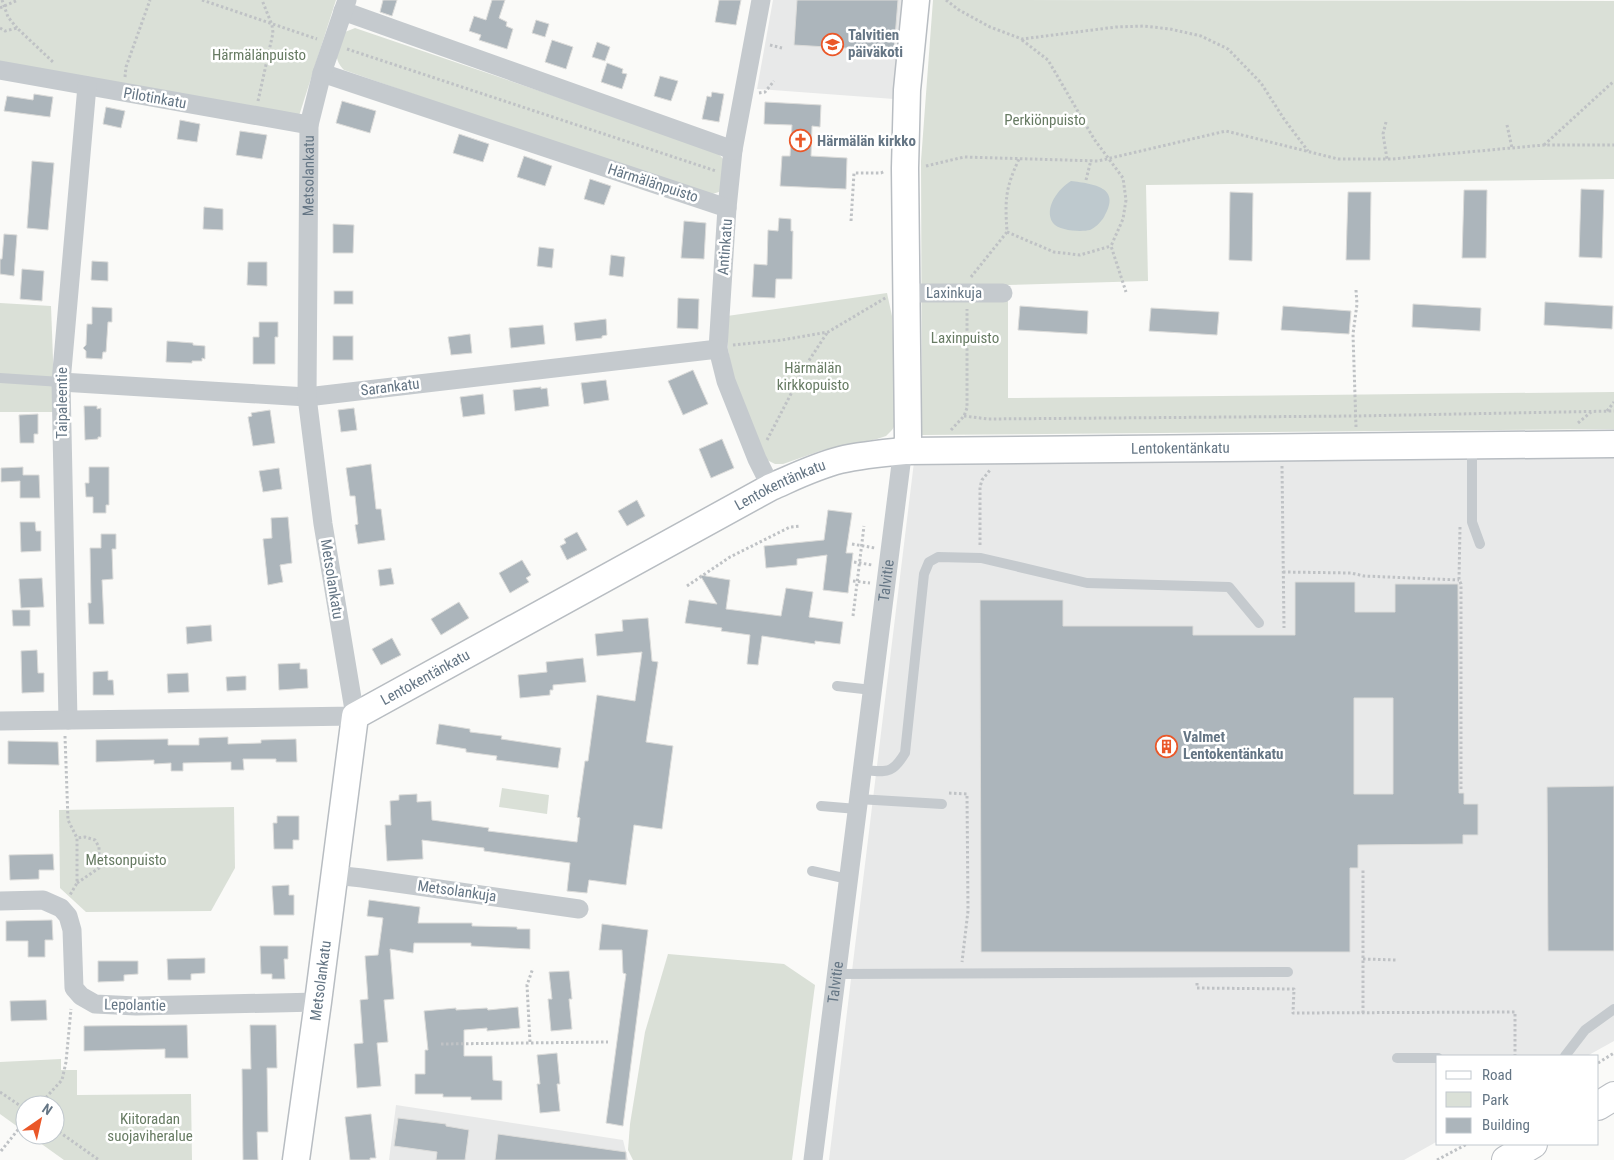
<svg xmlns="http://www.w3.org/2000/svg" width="1614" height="1160" viewBox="0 0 1614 1160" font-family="'Roboto Condensed',sans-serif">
<rect width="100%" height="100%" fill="#fafaf8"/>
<!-- built -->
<g fill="#e8e9e9">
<polygon points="773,0 904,0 894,99 757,89"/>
<polygon points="1614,458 1614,1041 1587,1056 1438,1056 1438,1141 1404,1160 829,1160 914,462"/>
<polygon points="396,1105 623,1140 628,1160 389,1160"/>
</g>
<!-- green -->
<g fill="#dae0d7">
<polygon points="0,0 336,0 298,119 0,65"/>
<polygon points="933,0 1614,1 1614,179 1146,185 1148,281 1008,285 1008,398 1614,392 1614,429 922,435 921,161"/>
<path d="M355 28 716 151 724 160 722 191 706 196 344 70C331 56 338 48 345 32Z"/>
<polygon points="887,293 892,316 897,417 896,424 892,430 886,436 877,439 823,450 783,464 775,464 767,460 734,383 728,350 727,316"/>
<polygon points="0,303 51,306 55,412 0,412"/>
<polygon points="502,788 549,795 547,814 499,807"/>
<polygon points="234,807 235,868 211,911 86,912 60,888 59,810"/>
<polygon points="668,954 784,964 815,985 792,1160 633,1160 628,1150 630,1124 645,1032"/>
<polygon points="61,1059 61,1070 77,1070 77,1095 191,1094 192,1160 64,1160 29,1135 55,1135 55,1105 25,1105 25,1132 0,1114 0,1062"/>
</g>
<!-- water -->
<path fill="#bec9ce" d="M1071 181C1094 184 1122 187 1104 217 1101 222 1095 228 1090 230 1081 232 1059 231 1053 223 1043 208 1059 188 1071 181Z"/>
<!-- building -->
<g fill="#acb5bb" stroke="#dcdcda" fill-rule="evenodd">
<polygon points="383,0 397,0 392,16 380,12"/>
<polygon points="492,0 505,0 499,18 507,22 506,26 513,29 507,49 479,40 481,35 469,31 474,16 486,20"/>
<polygon points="719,0 741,0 736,25 715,22"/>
<polygon points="797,0 898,0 894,51 794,45"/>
<polygon points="536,20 549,24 545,37 532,33"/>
<polygon points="552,40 573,47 566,69 545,62"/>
<polygon points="597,42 610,47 605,61 592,57"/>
<polygon points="607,63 623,69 622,73 627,74 622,89 601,82"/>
<polygon points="660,76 678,81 671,101 654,96"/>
<polygon points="712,92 724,94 719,122 702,119 707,96 711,97"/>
<polygon points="34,94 53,97 50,117 4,111 7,96 33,100"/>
<polygon points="342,101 376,111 370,133 336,123"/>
<polygon points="765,102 821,105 820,127 812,126 811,156 847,158 846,189 780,186 782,156 790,156 792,125 764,124"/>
<polygon points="106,107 125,111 121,128 103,124"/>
<polygon points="180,120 200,124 197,142 177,139"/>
<polygon points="240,131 267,135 262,159 236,155"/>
<polygon points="459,134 489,144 483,162 453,153"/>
<polygon points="524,156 552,166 545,186 517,177"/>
<polygon points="32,161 54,163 48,230 27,228"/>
<polygon points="590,179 611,186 604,205 584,199"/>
<polygon points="1581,189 1604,190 1602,258 1579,257"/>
<polygon points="1464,190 1487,190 1486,258 1462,258"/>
<polygon points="1230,192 1253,193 1252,261 1229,260"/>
<polygon points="1348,192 1371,192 1370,260 1346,260"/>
<polygon points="204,207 223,209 223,230 203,229"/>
<polygon points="779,218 791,219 791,231 793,231 792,279 776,279 775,298 752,297 754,264 767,265 768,230 778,231"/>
<polygon points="684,221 706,223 704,259 681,258"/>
<polygon points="333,224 354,225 353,253 333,253"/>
<polygon points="4,234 17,235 14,276 0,274 0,259 2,259"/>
<polygon points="539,247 554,249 552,268 537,266"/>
<polygon points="611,255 625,257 623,277 609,275"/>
<polygon points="92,261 108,262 108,281 91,280"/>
<polygon points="248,262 267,262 267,286 247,285"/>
<polygon points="22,269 44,271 42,301 20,299"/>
<rect x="334" y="291" width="19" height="13"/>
<polygon points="678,298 699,299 698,329 677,328"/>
<polygon points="1545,302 1613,306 1612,329 1544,325"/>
<polygon points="1413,304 1481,308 1480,331 1412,327"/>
<polygon points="1020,306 1088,311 1087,334 1018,330"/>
<polygon points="1283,306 1351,311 1349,334 1281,330"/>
<polygon points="92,307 112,308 112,322 108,322 106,352 103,352 102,359 86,358 86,351 83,348 86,345 87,324 92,324"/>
<polygon points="1151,308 1219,312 1217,335 1149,331"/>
<polygon points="606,319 607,335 602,336 602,338 576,341 574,323"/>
<polygon points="259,322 278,322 278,337 275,337 275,364 253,364 253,337 259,337"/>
<polygon points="543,325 545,344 511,348 509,328"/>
<polygon points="470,334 472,353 451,355 448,337"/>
<rect x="333" y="336" width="20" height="24"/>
<polygon points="167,341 193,343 193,345 205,346 205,359 202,358 202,361 192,361 192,363 166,362"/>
<polygon points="693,370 708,404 683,415 668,381"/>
<polygon points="606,380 609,400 584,404 581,383"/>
<polygon points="541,387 541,389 547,388 549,406 515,411 513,390"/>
<polygon points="483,394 485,414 463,417 460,397"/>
<polygon points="84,406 97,406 97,409 101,408 101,437 98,437 98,439 85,440"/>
<polygon points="354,408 357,430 341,432 338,410"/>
<polygon points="270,410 275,443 253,446 248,417 252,416 251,413"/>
<polygon points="38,414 38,434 34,434 34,443 20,443 19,415"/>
<polygon points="722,439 734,468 711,478 699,449"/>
<polygon points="371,464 376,509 381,509 385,540 358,544 355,525 358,524 355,496 350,496 346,468"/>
<polygon points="23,467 23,475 39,475 40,498 20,498 20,481 1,482 1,468"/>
<polygon points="89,467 109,467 109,505 106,505 106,513 93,513 93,497 86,497 85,483 89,483"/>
<polygon points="279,468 282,489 263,492 259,471"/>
<polygon points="637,500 645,516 627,526 618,511"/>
<polygon points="828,510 852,513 846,553 853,553 848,593 823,590 827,555 797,559 797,565 766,568 764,546 824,540"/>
<polygon points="288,517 292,563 280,565 283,582 268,585 263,539 272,538 271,518"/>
<polygon points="20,522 35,522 36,531 41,531 41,551 21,552"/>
<polygon points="577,532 587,550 567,560 560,546 566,543 564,539"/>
<polygon points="101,534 116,534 116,549 112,549 113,579 102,580 104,624 89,624 88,603 91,603 90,548 101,548"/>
<polygon points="522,560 531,575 526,578 529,582 510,593 499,573"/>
<polygon points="391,568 394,584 380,586 378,570"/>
<polygon points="700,575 730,580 726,609 781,616 786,588 813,592 809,617 843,622 840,644 815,641 815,644 762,636 758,665 747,664 750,635 721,631 722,628 685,623 689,600 717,604"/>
<polygon points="42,578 44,607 21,608 19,579"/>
<path d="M1295 582H1355V612H1395V584H1458L1459 793H1464V804H1478V835H1463V844L1358 845V868H1350V952H981L980 600H1063V626H1193V635H1295ZM1354 698H1393V794H1354Z"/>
<polygon points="459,602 469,618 441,635 431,619"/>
<polygon points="12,610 30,610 30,626 13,626"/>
<polygon points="648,618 652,661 658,662 646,742 673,746 662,829 634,825 626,885 589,880 587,893 567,891 570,863 484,851 484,848 422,840 423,859 387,861 385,825 391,825 390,801 399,800 399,795 417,794 417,802 431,801 432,820 489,828 488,831 577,842 580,818 577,817 585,761 588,761 597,695 635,701 642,652 597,656 595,634 623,631 622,620"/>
<polygon points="211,625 212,641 187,644 186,627"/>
<polygon points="392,638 401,655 381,665 372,649"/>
<polygon points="37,650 38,673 44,673 44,692 22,693 21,651"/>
<polygon points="583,658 586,682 553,685 553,690 550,690 550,695 520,698 518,675 547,672 546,662"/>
<polygon points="300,663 300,669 307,669 308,688 279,690 278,664"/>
<polygon points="108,671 108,680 113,680 114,695 93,695 93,672"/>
<polygon points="188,673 189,692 168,693 167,674"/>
<polygon points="243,676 246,676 246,690 227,691 226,677"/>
<polygon points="439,724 470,729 470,732 502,736 501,739 561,748 558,768 496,760 497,756 466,752 466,749 436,744"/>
<polygon points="228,737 228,744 261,743 261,740 296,739 297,762 276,762 276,759 243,759 244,770 231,770 231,762 183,763 183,771 171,771 171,763 154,764 154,760 96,762 96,740 168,739 168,745 199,745 199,738"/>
<polygon points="8,741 58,742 59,765 8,764"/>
<polygon points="1614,786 1614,951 1548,951 1547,787"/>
<polygon points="277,816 299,816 299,840 293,840 293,849 274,849 273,823 277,823"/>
<polygon points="53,854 54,870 39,870 39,879 10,880 9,855"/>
<polygon points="289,885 289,895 294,895 294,915 274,915 272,886"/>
<polygon points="369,900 420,907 418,923 472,923 472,926 517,927 517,929 530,929 530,949 471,946 471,943 414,943 413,953 390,949 394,999 384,1000 388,1042 377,1043 381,1086 357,1088 354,1044 363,1043 360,1000 368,999 365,956 378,955 383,918 367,916"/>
<polygon points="52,920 53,940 45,940 45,957 28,957 28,941 6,941 6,921"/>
<polygon points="602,924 648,930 623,1126 606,1123 626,974 623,973 622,950 599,950"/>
<polygon points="260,946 288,946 288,959 284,959 285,979 272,979 272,974 261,974"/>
<polygon points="205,958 205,973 191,974 191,980 168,980 167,959"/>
<polygon points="98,961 138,961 138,974 124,975 124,981 98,982"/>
<polygon points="569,971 572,999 569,999 572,1029 551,1031 548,999 552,999 549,972"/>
<polygon points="46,1000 47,1020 11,1021 10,1001"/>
<polygon points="518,1007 520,1028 487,1031 487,1028 464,1030 464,1056 492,1056 493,1080 502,1081 502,1100 471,1100 471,1097 443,1097 443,1094 415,1094 415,1074 425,1074 425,1050 428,1050 424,1011 456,1008 456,1010 487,1008 488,1010"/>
<polygon points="187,1025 188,1058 165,1058 165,1049 84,1051 84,1026"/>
<polygon points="250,1025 276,1025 277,1068 267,1068 268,1132 257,1132 258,1160 243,1160 242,1069 251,1069"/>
<polygon points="557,1053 560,1084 557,1084 560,1111 540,1113 537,1084 540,1084 537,1055"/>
<polygon points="371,1114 376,1158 370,1158 370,1160 350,1160 345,1117"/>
<polygon points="398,1118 446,1124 446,1126 469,1130 465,1160 436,1160 437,1152 394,1146"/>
<polygon points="498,1134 626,1152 626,1160 495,1160"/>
</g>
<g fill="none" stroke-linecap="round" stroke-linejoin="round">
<defs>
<g id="secondary">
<polyline points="905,451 908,439 905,168 907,90 916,0"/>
<path id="s3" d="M296 1160 318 1002 355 716 771 487C794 477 816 466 840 460 861 455 883 453 905 451L1614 444"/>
</g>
<g id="primary">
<polyline points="1598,1106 1614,1096"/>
<polyline points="1506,1160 1533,1144"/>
</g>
</defs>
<!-- secondary casing -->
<use href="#secondary" stroke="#b8bdc2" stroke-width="29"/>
<!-- primary casing -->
<use href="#primary" stroke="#b9bdc2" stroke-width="30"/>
<!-- path -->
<g stroke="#bfc2c5" stroke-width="3" stroke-dasharray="2.5 2.5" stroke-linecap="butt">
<polyline points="2,0 8,17 17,28"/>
<polyline points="202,0 317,39"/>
<polyline points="946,0 959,10 990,27 1022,39 1116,27 1144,26 1170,29 1201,36 1228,49 1261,83 1284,119 1308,151"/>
<polyline points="0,8 18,0"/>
<polyline points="0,28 5,31 17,28 53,62"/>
<polyline points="1022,40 1048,60 1094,139 1123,178 1126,200 1123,219 1111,246 1126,292"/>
<polyline points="770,45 782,48"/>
<polyline points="347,49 716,171"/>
<polyline points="125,77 126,67 150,0"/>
<polyline points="759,93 765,92 774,81"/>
<polyline points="258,101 273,33 272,25 262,0"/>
<polyline points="1386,122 1383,134 1387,159"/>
<polyline points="1507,125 1512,148"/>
<polyline points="1544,145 1614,81"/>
<polyline points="926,166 964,157 1098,161 1226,131 1338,159 1392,159 1544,145 1614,145"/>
<polyline points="1086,180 1091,160"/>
<polyline points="851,221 854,173 881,173 885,171"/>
<polyline points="1007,232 1054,252 1080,255 1111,246"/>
<path d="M971 277 1007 232C1005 200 1005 189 1019 159"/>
<polyline points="1356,290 1357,304 1353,334 1356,427"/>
<polyline points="733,345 782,340 828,332 887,297"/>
<polyline points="1607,411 1614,402"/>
<polyline points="964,416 988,419 1356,416 1614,411"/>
<polyline points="1578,423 1591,412"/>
<polyline points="951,430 964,416 967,408 967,309"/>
<polyline points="767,440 806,365 827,333"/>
<polyline points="1282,466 1284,628"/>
<polyline points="1460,527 1459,580 1461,584 1461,790"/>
<polyline points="852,544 875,548"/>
<polyline points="980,545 980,487 982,480 990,470"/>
<polyline points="854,562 872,565"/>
<polyline points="1283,572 1351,573 1364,576 1459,580"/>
<polyline points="853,581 870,583"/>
<polyline points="687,586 730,557 790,527 800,526"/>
<polyline points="853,616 864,526"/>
<polyline points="65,736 68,820 77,838 77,883 70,895"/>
<polyline points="949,793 967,794 968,911 962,962"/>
<polyline points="77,883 99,868 99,847 95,840 85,837 77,838"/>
<polyline points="1363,959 1397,960"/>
<polyline points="1197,983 1197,988 1294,989 1293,1013 1515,1012 1515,1056"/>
<polyline points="1363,1013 1363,868"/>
<polyline points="530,1042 527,985 533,968"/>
<polyline points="441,1044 608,1042"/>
<polyline points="1598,1063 1614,1053"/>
<polyline points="0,1092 25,1109"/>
<polyline points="39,1105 62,1080 66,1062 71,1009"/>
<polyline points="55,1129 99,1160"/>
<polyline points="1,1151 25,1121"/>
<polyline points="1437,1160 1467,1144"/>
</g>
<!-- lane -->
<g stroke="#c5cace" stroke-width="10">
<polyline points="0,378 61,382"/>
<polyline points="1472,447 1472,522 1480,544"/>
<polyline points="837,686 872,690"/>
<path d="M862 770C886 771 891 776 905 753L924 574 929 562 938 557 981 558 1087 583 1229 587 1259 623"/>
<polyline points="858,799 942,804"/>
<polyline points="821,806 857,809"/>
<polyline points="812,871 848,879"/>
<polyline points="836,974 1288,972"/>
<polyline points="1565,1056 1585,1030 1614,1009"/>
<polyline points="1397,1058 1438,1058"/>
</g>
<!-- street -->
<g stroke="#c5cace" stroke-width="19">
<polyline points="761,0 733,150 727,208 718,349 726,381 757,459 771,487"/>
<polyline points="343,11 733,150"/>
<polyline points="0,70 309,125"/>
<polyline points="322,73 727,208"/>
<polyline points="906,293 1003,293"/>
<polyline points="61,382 307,397 718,349"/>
<polyline points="68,720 61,382 87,86"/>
<path id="s1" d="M0 721 355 716 323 524 307 397 309 125 322 73 347 0"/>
<polyline points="334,875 362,878 579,909"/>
<polyline points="0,901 43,900 61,908 68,916 72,930 74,988 81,996 95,1004 136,1006 318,1002"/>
<path id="s2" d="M813 1160 901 464 905 451"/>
</g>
<!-- secondary -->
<use href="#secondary" stroke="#fff" stroke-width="26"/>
<!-- primary -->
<use href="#primary" stroke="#fff" stroke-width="28"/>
</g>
<!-- icons -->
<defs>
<symbol id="school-ring" viewBox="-11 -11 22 22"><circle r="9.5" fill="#fff" stroke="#ea5728" stroke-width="1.5"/><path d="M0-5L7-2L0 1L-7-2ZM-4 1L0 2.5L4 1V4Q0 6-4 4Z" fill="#ea5728"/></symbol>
<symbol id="church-ring" viewBox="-11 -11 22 22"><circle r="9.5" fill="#fff" stroke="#ea5728" stroke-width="1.5"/><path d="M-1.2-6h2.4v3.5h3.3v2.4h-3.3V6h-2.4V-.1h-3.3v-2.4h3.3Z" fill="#ea5728"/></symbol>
<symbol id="building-ring" viewBox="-11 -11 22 22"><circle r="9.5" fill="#fff" stroke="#ea5728" stroke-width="1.5"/><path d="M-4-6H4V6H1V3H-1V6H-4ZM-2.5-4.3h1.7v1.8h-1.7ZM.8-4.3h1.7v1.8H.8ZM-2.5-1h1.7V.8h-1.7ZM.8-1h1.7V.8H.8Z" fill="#ea5728"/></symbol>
</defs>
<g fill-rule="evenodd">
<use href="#school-ring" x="820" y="32" width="25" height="25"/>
<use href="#church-ring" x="788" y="128" width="25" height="25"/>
<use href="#building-ring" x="1154" y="734" width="25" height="25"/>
</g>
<g text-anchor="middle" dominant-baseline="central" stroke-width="5" stroke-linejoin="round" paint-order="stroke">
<!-- poi labels -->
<g font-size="15" font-weight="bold" fill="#647584" stroke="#fff" text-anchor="start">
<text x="848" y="35">Talvitien<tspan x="848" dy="17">päiväkoti</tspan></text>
<text x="817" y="141">Härmälän kirkko</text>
<text x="1183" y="737">Valmet<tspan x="1183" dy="17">Lentokentänkatu</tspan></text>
</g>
<!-- park labels -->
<g font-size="15" fill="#677b63" stroke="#fff">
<text x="259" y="55">Härmälänpuisto</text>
<text x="1045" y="120">Perkiönpuisto</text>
<text x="965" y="338">Laxinpuisto</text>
<text x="813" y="368">Härmälän<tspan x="813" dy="17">kirkkopuisto</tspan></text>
<text x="126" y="860">Metsonpuisto</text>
<text x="150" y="1119">Kiitoradan<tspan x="150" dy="17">suojaviheralue</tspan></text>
</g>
<!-- street labels -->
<g font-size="15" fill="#647584" stroke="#fff">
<text transform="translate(155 98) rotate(10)">Pilotinkatu</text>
<text stroke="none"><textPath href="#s1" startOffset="899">Metsolankatu</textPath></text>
<text transform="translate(653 183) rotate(18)">Härmälänpuisto</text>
<text transform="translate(725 247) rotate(-86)">Antinkatu</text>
<text x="954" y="293">Laxinkuja</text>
<text transform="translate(390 387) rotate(-7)">Sarankatu</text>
<text transform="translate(62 403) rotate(-90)">Taipaleentie</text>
<text stroke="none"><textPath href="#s3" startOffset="1338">Lentokentänkatu</textPath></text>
<text stroke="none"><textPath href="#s3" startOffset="932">Lentokentänkatu</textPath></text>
<text transform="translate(332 579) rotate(81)">Metsolankatu</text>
<text stroke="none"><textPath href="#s2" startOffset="584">Talvitie</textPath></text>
<text stroke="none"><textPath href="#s3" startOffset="528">Lentokentänkatu</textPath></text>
<text transform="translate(457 891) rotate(8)">Metsolankuja</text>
<text stroke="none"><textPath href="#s3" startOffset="181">Metsolankatu</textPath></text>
<text stroke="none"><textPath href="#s2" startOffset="179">Talvitie</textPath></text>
<text transform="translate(135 1005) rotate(1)">Lepolantie</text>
</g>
</g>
<!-- legend -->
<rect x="1436" y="1055" width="162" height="90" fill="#ffffff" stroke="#c1c8ce"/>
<rect x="1446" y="1071" width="25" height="8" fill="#ffffff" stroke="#c1c8ce"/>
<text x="1482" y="1080" font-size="15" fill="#647584">Road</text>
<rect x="1446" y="1092" width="25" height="15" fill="#dae0d7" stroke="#c1c8ce"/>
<text x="1482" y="1105" font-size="15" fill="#647584">Park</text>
<rect x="1446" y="1118" width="25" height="15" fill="#acb5bb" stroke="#c1c8ce"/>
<text x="1482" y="1130" font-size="15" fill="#647584">Building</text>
<!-- north arrow -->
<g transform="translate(40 1120) rotate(34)"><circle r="24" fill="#ffffff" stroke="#c1c8ce"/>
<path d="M0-4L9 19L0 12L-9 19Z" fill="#ea5728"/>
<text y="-8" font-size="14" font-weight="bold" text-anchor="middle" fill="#647584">N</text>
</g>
</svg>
